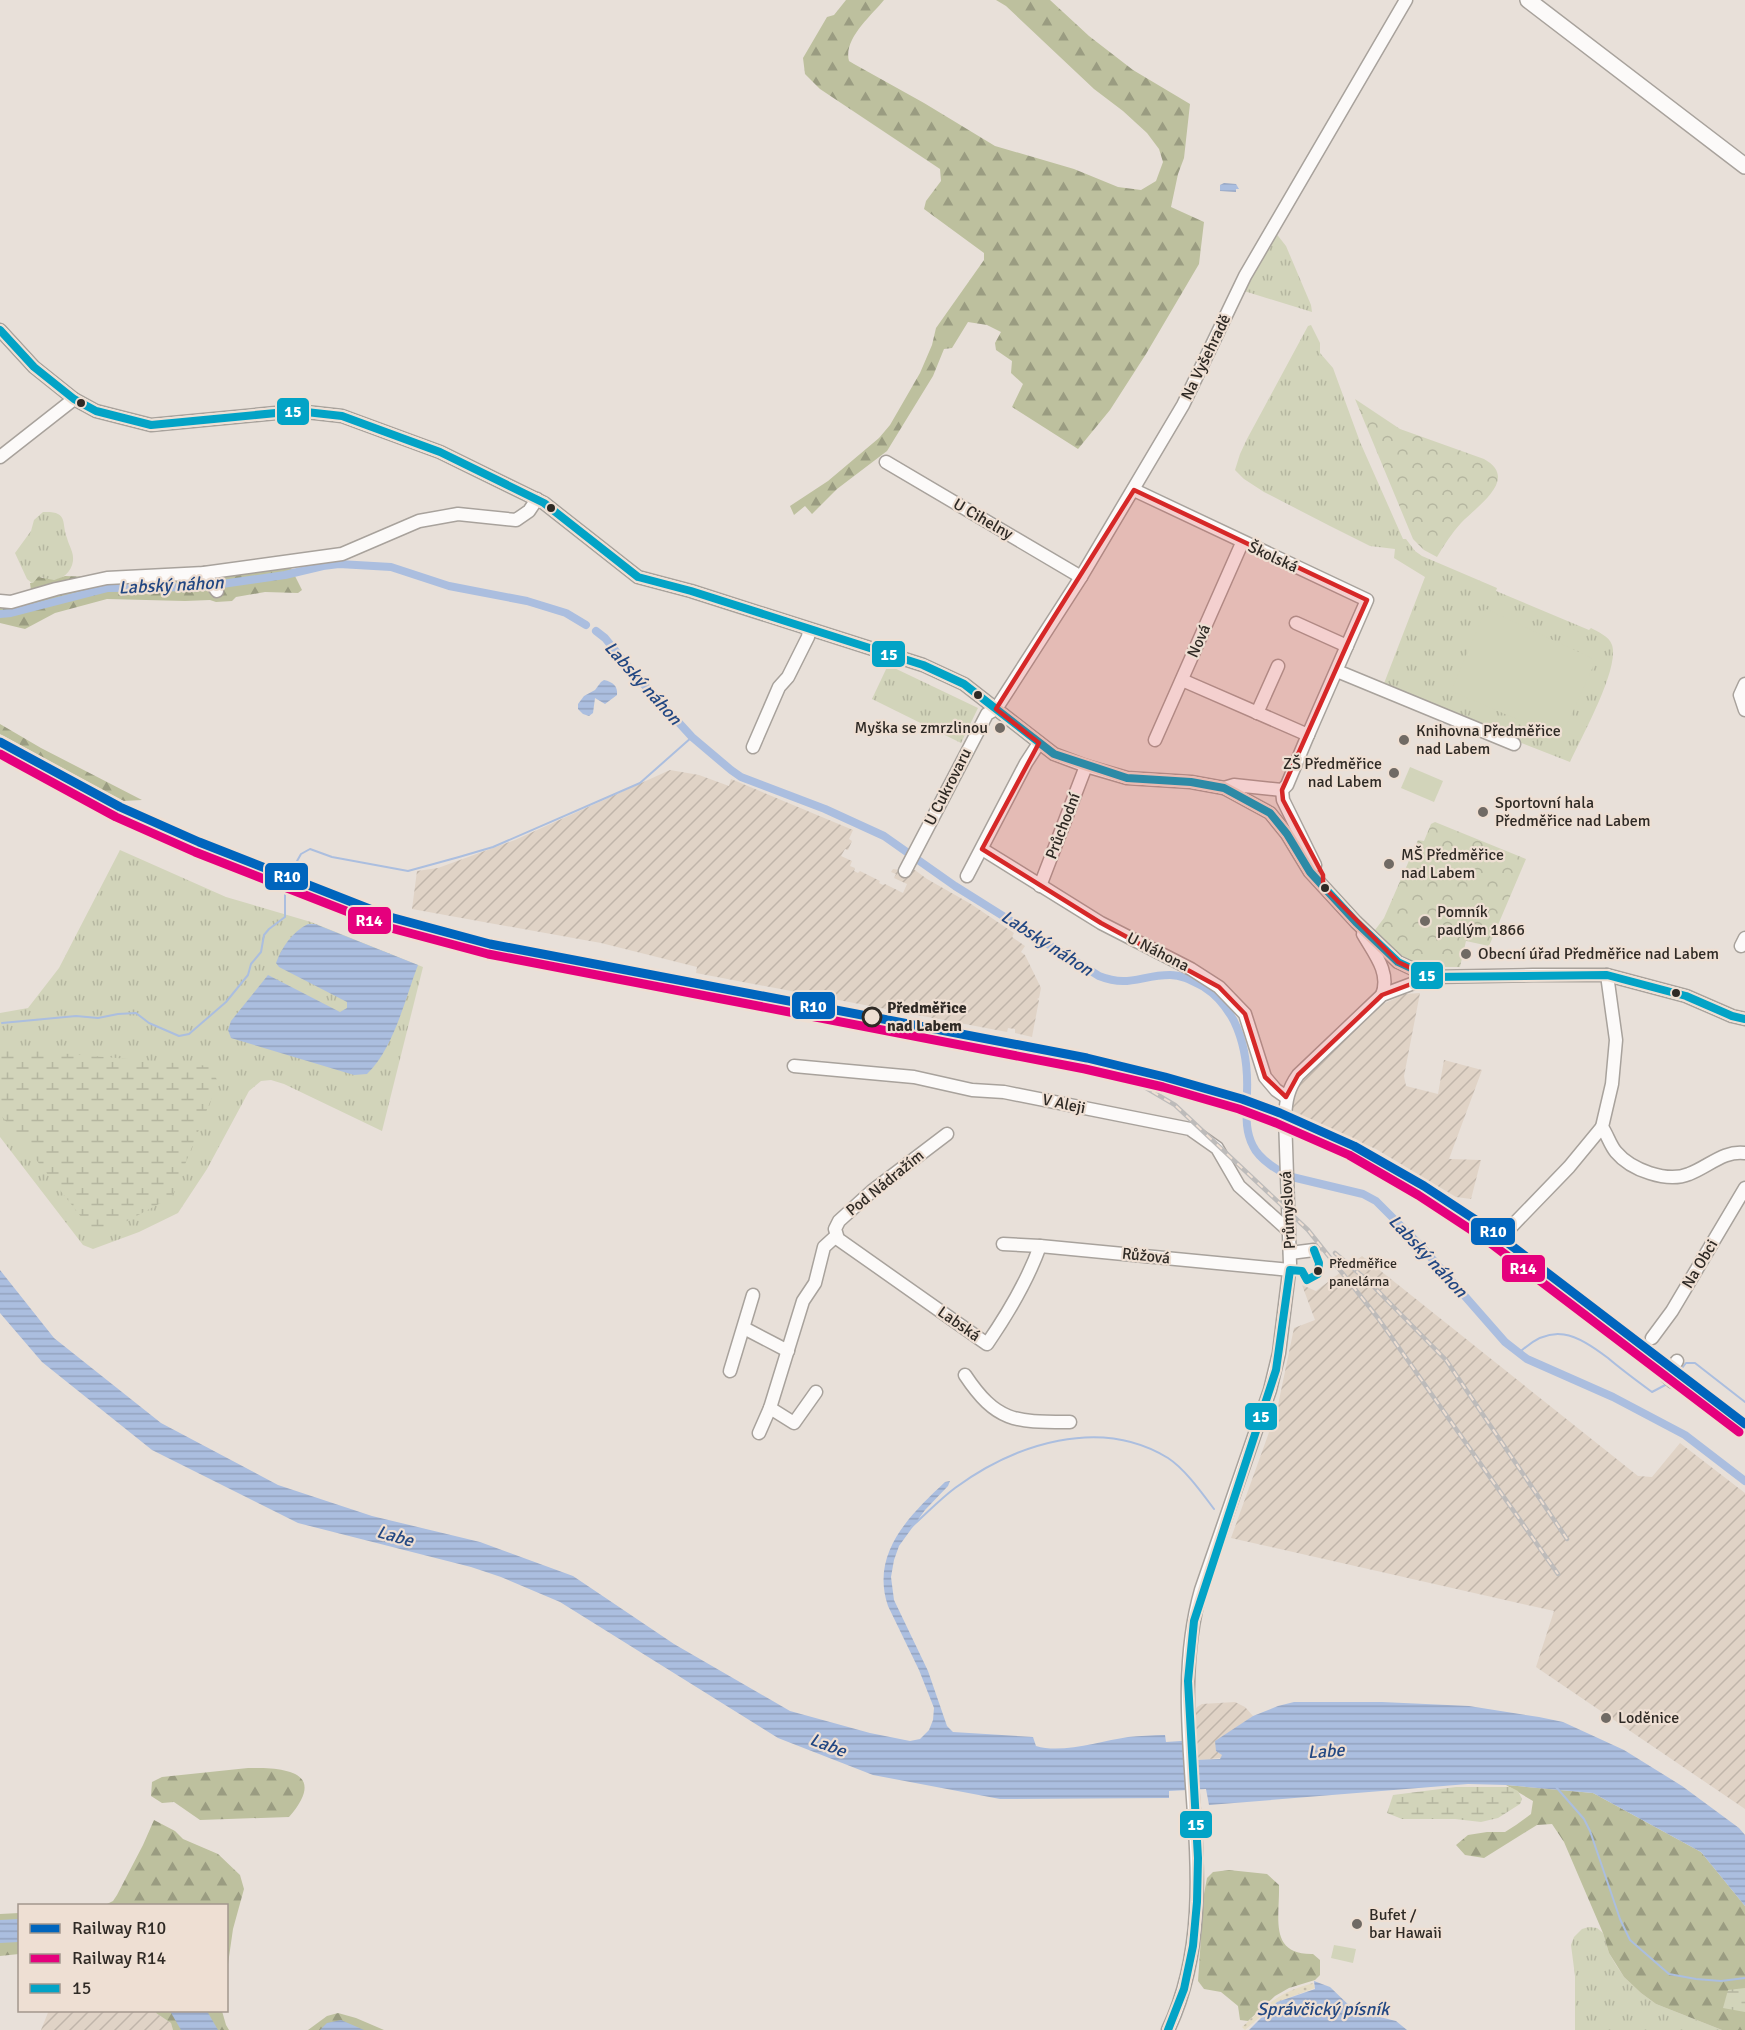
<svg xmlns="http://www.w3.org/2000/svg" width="1745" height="2030" viewBox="0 0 1745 2030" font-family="Signika,sans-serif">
<defs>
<pattern id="industrial-furrows" width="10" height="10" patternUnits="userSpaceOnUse" patternTransform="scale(1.5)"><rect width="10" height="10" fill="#e0d3c6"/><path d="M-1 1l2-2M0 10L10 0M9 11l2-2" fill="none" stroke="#c0b5aa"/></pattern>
<pattern id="grass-tufts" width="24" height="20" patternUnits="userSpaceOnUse" patternTransform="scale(1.5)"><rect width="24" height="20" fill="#d2d4ba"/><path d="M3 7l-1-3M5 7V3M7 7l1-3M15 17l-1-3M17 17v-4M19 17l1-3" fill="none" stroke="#b5b6a0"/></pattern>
<pattern id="forest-firs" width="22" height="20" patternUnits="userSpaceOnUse" patternTransform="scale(1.5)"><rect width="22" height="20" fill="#bdc09e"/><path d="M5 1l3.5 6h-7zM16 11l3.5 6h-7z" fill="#9a9c81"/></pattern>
<pattern id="wetland-marsh" width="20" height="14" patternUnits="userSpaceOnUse" patternTransform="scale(1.5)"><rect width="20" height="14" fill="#d2d4ba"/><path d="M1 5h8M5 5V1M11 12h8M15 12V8" fill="none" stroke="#b5b6a0"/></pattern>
<pattern id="sand-dots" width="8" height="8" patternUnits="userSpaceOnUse" patternTransform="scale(1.5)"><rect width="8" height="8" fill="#e5dcc5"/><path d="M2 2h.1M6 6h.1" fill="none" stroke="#c5bda9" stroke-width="1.8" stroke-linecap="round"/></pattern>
<pattern id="park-crowns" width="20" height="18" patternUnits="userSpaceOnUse" patternTransform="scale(1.5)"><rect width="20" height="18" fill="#d2d4ba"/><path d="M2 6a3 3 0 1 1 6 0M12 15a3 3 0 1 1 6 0" fill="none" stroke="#b5b6a0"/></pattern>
<pattern id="water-rules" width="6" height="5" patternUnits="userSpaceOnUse" patternTransform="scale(1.5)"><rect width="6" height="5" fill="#abbedf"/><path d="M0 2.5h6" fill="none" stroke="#93a3bf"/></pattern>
</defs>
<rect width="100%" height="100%" fill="#e8e0d9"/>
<!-- industrial -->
<g fill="url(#industrial-furrows)">
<polygon points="670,770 699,775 729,786 731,779 853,830 849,839 852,841 848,850 845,849 841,856 852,861 850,866 855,868 854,871 858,873 860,871 880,881 879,883 883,885 885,884 903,893 907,884 894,878 896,874 891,872 893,869 900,870 904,862 927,879 971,904 1014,933 1012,937 1025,946 1021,952 1025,955 1041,988 1039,998 1037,999 1039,1000 1032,1037 1015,1033 1015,1029 1008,1028 1007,1032 696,973 697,967 601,943 412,909 417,871 438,868 515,840"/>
<polygon points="1420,993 1404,1076 1406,1086 1438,1094 1444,1060 1482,1070 1449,1159 1481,1160 1471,1199 1456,1197 1376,1149 1291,1113 1291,1098 1299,1082 1383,1004 1405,994"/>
<polygon points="1362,1256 1638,1476 1652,1477 1680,1443 1745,1493 1745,1809 1536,1667 1554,1611 1231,1538 1277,1410 1294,1328 1315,1320 1302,1285 1316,1291"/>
<polygon points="1235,1702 1245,1707 1253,1716 1219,1740 1216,1751 1223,1755 1221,1758 1196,1760 1194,1712 1197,1707 1202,1704"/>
<polygon points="49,2010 157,2011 156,2013 171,2023 173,2030 41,2030"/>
</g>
<!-- grass -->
<g fill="url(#grass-tufts)">
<polygon points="1275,232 1286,246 1311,305 1312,312 1244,291 1244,287"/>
<path d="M1311 325 1320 343V353L1333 368 1360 442 1403 539H1406L1415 551 1422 556 1497 588 1496 591 1589 630 1591 628C1598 632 1609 636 1612 645 1620 668 1581 738 1570 762L1465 721 1383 686 1425 577 1394 558 1395 549 1370 546 1330 526 1264 492 1244 479 1235 470 1240 454 1247 439 1308 326Z"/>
<path d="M43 512C69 511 61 522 67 538 69 546 74 552 73 561 71 576 54 585 42 577L33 584 27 579 15 553 31 531 34 520Z"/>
<polygon points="888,665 978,708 961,743 872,699"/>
<polygon points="120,850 226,897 311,922 423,967 382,1131 284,1084 271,1080 261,1081 249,1091 207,1169 178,1213 139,1232 93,1249 83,1245 0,1137 0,1013 28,1008 59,968"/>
<polygon points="1589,1927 1597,1928 1603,1933 1609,1953 1616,1965 1624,1977 1641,1993 1656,2004 1722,2030 1575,2030 1575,1976 1571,1945 1574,1937 1582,1929"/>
</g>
<!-- forest -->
<g fill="url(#forest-firs)">
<path d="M846 0H884C871 16 843 39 849 61L854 64 924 103 995 146 1074 169 1118 187 1141 190 1156 181 1163 162 1159 149 1147 133 1123 111 1094 89 1006 6 996 0H1050L1089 36 1133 70 1190 104 1184 158 1178 174 1171 207 1204 222 1199 264 1146 354 1110 410 1078 449 1012 407 1023 384 1011 373 1012 361 996 350 995 343 1001 332 987 325 968 322 952 348 944 349 933 376 887 451 837 489 812 514 805 506 794 515 790 506 828 481 879 438 890 425 920 373 932 345 936 328 984 260V253L924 209 926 201 941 181 940 169 820 89 805 74 803 58 827 17 834 15Z"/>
<polygon points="288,562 302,590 298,593 265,592 236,597 232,601 216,602 210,600 185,601 107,599 55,613 25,629 0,623 0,603 32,597 30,583 33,583 38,577 54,580 65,576 92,577"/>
<polygon points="0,724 41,748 142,800 123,801 0,734"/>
<path d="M248 1768C286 1767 328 1772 289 1817L200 1820 174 1802 162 1803 151 1796 152 1782 162 1777Z"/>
<polygon points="1506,1785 1593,1793 1701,1852 1745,1906 1745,2030 1722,2030 1656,2004 1641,1993 1624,1977 1609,1953 1603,1933 1564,1842 1552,1824 1537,1825 1484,1858 1465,1855 1456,1845 1468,1835 1487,1832 1505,1832 1516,1825 1531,1814 1533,1801"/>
<polygon points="154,1820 175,1831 183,1839 218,1854 240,1875 244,1889 233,1929 227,1971 226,1906 105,1905 113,1901 117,1895 143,1845"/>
<path d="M1229 1870 1267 1874 1279 1885C1280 1917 1268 1955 1313 1954L1320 1960V1975L1315 1980 1289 1988 1275 1996 1248 2021 1240 2020 1238 2006 1221 1992 1204 1989 1198 1981 1204 1894 1207 1878 1213 1872Z"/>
<polygon points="19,1913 19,1954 0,1956 0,1914"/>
<polygon points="157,2010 222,2011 226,2025 229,2030 173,2030 171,2023 156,2013"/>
<polygon points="338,2013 356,2018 384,2030 308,2030 327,2016"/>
</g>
<!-- wetland -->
<g fill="url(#wetland-marsh)">
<polygon points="0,1048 210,1066 218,1082 172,1197 97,1237 0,1114"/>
<polygon points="1456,1787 1510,1787 1518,1791 1522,1799 1520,1804 1498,1818 1481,1822 1455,1819 1402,1819 1387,1813 1393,1795"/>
<polygon points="1745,1988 1745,2012 1723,2008 1728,1990"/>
</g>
<!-- sand -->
<path fill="url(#sand-dots)" d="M1313 1983 1315 1988 1277 2002 1245 2030 1242 2027C1268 2003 1278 1993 1313 1983Z"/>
<!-- park -->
<g fill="url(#park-crowns)">
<path d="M1355 399 1400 429 1484 459C1520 479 1477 506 1461 523 1452 533 1444 545 1437 557L1424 550 1413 539Z"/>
<path d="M1435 822 1526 859 1489 946 1466 941 1460 967C1415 968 1406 963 1375 930L1384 918 1418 840 1424 841 1431 824Z"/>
</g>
<!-- garden -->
<g fill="#d2d4ba">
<polygon points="1486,609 1596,660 1561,738 1451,691"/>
<polygon points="1410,767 1443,781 1434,802 1401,788"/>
<polygon points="1334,1945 1356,1949 1353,1963 1331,1958"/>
</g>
<!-- water -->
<g fill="url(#water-rules)">
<polygon points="1224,183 1236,184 1239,189 1236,189 1236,192 1220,191 1220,185"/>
<path d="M604 680C613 682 618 686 617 695L605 704 595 698 593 713 589 716 583 714 578 709V704L584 696 595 690 601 682Z"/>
<path d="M308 924H315L418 965C405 999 394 1048 367 1074L354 1075 231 1038 228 1030 231 1021 268 975 340 1012 347 1008V1002L279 967 276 963C282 947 292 932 308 924Z"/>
<path d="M0 1270 54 1338 161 1423 278 1485 372 1516 480 1542 573 1576 674 1644 790 1711 870 1733 910 1741 920 1739 929 1730 933 1720 934 1708 919 1670 888 1606C870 1553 910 1515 945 1482L950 1481 948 1486 925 1510 899 1546 894 1560 891 1577 894 1600 928 1671 947 1726 953 1732 1033 1737 1036 1746C1062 1754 1101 1741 1128 1737 1140 1736 1153 1735 1165 1735L1166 1742 1195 1740 1196 1760 1220 1759 1222 1755 1216 1751 1215 1741 1253 1716 1278 1706 1294 1702H1382L1469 1706 1539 1717 1563 1722 1624 1750 1682 1786 1739 1828 1745 1835V1906L1701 1852 1593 1793 1506 1785 1468 1784 1209 1805 1206 1789 1169 1791V1798L1000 1799 873 1775 778 1738 560 1602 501 1577 471 1567 298 1523 152 1450 42 1362 0 1313Z"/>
<polygon points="19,1919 19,1942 0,1943 0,1920"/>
<polygon points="1314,1981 1330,1987 1355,2011 1396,2021 1407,2030 1249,2030 1277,2002 1315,1989"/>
<polygon points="170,2011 207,2011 218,2030 181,2030"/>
<polygon points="341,2020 364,2030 320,2030 327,2023"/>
</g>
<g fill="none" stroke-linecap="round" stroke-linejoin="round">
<!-- stream -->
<g stroke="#abbedf" stroke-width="2">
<polyline points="292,870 301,854 310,849 332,857 408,871 459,857 493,847 640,783 692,737"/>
<polyline points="2,1023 76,1016 98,1018 118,1014 136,1013 149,1023 179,1036 189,1034 226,1002 248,975 251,964 261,952 264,935 269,929 285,917 285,888"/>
<path d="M1519 1353C1552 1321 1576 1334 1608 1358 1622 1370 1637 1381 1652 1392L1669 1383"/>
<polyline points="1675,1377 1686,1363 1695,1363 1745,1402"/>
<path d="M910 1528C925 1515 939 1500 955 1488 1015 1444 1100 1416 1168 1458 1185 1469 1202 1493 1214 1509"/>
<polyline points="1556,1787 1584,1819 1590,1831 1620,1919 1630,1940 1669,1974 1696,1979 1721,1981 1745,1978"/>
</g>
<!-- canal -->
<g stroke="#abbedf" stroke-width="8">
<polyline points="0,614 11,613 108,588 201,587 285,575 323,566 339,564 391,567 449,586 527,601 566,613 586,625"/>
<path d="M596 631 605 638 636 676 692 737 731 770 741 777 825 809 884 836 955 886 1099 976C1129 988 1141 975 1170 975 1183 975 1194 982 1204 987 1217 995 1227 1008 1234 1021 1245 1044 1248 1067 1247 1092 1247 1111 1244 1129 1253 1146 1259 1159 1279 1172 1292 1177L1363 1194 1376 1201 1420 1245 1505 1342 1527 1359 1613 1397 1685 1435 1745 1481"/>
</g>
<defs>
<g id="minor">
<polyline points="0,330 34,367 74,399 96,411 151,425 297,411 342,416 440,452 544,503 638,577 691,591 923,665 964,684 1054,754 1086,766 1127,778 1191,782 1224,788 1270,813 1287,834 1310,872 1356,922 1398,962 1430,977"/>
<polyline points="0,457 74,399"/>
<polyline points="886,462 1081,577"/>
<polyline points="1134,490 1367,600 1308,735 1182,680"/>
<polyline points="204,573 217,591"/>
<polyline points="0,601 11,602 56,589 107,578 204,573 342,554 419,521 458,514 516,520 529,511 537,499"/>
<polyline points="1296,623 1347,646"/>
<polyline points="1337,671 1514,744"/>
<polyline points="1745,684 1740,695 1745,710"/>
<polyline points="1257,713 1278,666"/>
<polyline points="1155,740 1242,543"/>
<polyline points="753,747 779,687 788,677 808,637 809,629"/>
<polyline points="1224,788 1234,785 1282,790 1287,785 1308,735"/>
<polyline points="1282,790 1283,800 1315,865"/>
<polyline points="982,849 1101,923 1191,969 1219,987 1245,1014 1265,1077 1276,1090 1286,1097"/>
<polyline points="905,871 987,714 996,709 1081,577 1183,405 1245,276 1406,0"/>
<polyline points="967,876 1026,763 1039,743"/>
<polyline points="1040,886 1086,766"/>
<path d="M1363 934C1374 953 1391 973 1382 995"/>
<polyline points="1741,946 1745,938"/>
<path d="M1607 975 1616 1040 1612 1084 1602 1127C1607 1134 1610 1145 1616 1152 1631 1170 1667 1183 1689 1174 1708 1167 1724 1150 1745 1153"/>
<polyline points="794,1066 914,1077 972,1090 1004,1092 1190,1129 1217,1148 1239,1186 1289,1231"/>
<path d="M947 1134 872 1191 839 1221 835 1229 838 1239 987 1344C1009 1312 1027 1282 1040 1246"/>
<polyline points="1511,1227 1569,1167 1602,1127"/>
<polyline points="1003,1244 1040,1246 1290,1270"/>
<polyline points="1290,1253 1314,1250"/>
<polyline points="744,1328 788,1351"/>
<polyline points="1652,1338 1672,1311 1745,1188"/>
<polyline points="730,1371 753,1295"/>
<path d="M965 1375C997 1423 1016 1422 1070 1422"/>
<polyline points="1673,1382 1666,1376 1677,1361"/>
<polyline points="770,1408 794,1423 816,1392"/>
<polyline points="759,1433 770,1408 803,1301 815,1283 824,1247 836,1236"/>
<path d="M1168 2030C1234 1891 1160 1733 1201 1590L1270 1390 1279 1353 1290 1264 1285 1117C1286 1100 1288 1089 1298 1075L1382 995 1430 977 1533 975H1607L1686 996 1732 1016 1745 1019"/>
</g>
<polyline id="major" points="1528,0 1745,166"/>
</defs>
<!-- minor casing -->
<use href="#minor" stroke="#a8a29c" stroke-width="15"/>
<!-- major casing -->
<use href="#major" stroke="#a8a29c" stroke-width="18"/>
<!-- minor -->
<use href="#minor" stroke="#fcfaf9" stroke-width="12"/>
<!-- major -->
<use href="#major" stroke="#fcfaf9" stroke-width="15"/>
<defs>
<g id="rail">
<polyline points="1059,1062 1100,1072 1141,1085 1175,1105 1308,1230 1378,1318 1558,1574"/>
<polyline points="1335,1253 1368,1281 1446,1360 1567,1539"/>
</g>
</defs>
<!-- rail casing -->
<use href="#rail" stroke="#bdbbba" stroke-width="4.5"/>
<!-- rail -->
<use href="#rail" stroke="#eedfd3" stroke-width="2" stroke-dasharray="7" stroke-linecap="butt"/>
<defs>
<g id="bus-1">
<polyline points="0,330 34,367 74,399 96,411 151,425 297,411 342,416 440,452 544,503 638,577 691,591 923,665 964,684 1054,754 1127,778 1191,782 1224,788 1270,813 1287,834 1310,872 1356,922 1398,962 1430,977 1607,975 1686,996 1732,1016 1745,1019"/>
<polyline points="1168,2030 1184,1989 1193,1946 1197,1902 1198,1858 1188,1681 1194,1621 1276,1370 1290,1270 1302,1271 1307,1280 1318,1274 1319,1263 1314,1250"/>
</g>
</defs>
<!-- bus-1 casing -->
<use href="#bus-1" stroke="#eedfd3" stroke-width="12"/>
<!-- bus-1 -->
<use href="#bus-1" stroke="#02a3c6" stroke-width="8"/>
<defs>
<polyline id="rail-1" points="0,742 120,807 199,842 390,917 490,944 1087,1058 1165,1077 1242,1099 1280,1113 1354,1146 1424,1186 1491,1230 1745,1424"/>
<polyline id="rail-2" points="0,754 116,817 195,852 387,927 488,954 1085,1069 1163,1087 1239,1109 1276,1123 1349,1155 1418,1195 1485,1239 1739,1432"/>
</defs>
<!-- rail-1 casing -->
<use href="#rail-1" stroke="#eedfd3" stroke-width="14"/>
<!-- rail-2 casing -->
<use href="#rail-2" stroke="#eedfd3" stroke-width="14"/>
<!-- rail-1 -->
<use href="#rail-1" stroke="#0065bd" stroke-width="9"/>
<!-- rail-2 -->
<use href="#rail-2" stroke="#e5007d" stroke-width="9"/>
</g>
<!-- marked area -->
<path fill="#d62828" fill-opacity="0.2" stroke="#d62828" stroke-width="4.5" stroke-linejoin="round" d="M1134 490 1367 600 1282 790 1283 800 1323 875V886L1398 962 1430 977 1382 995 1298 1075 1286 1097 1265 1077 1245 1014 1219 987 1101 923 982 849 1039 743 996 709Z"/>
<!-- markers -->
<g fill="#2f2a25" stroke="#eedfd3" stroke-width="2">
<circle cx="81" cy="403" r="5"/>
<circle cx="551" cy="508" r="5"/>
<circle cx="978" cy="695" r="5"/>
<circle cx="1325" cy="888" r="5"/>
<circle cx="1676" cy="993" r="5"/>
<circle cx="1318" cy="1271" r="5"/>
</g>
<g fill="#706a64" stroke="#eedfd3" stroke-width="2">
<circle cx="1000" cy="728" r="6"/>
<circle cx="1404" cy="740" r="6"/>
<circle cx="1394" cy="773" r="6"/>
<circle cx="1483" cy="812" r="6"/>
<circle cx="1389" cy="864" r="6"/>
<circle cx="1425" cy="921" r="6"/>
<circle cx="1466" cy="954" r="6"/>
<circle cx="1606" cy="1718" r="6"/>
<circle cx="1357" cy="1924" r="6"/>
</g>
<circle fill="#eedfd3" stroke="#2f2a25" stroke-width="3" cx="872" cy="1017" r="9"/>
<g text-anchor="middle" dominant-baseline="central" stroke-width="4.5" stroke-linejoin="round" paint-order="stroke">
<!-- bus labels -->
<g font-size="14" fill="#2f2a25" stroke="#eedfd3" text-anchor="start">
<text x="1329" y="1263">Předměřice<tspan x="1329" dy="18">panelárna</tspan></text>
</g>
<!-- street labels -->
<g font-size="16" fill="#2f2a25" stroke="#eedfd3">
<text transform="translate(1206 357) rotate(-64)">Na Vyšehradě</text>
<text transform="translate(983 519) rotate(30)">U Cihelny</text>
<text transform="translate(1273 557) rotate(25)">Školská</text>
<text transform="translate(1199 641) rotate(-66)">Nová</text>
<text transform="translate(948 787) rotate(-63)">U Cukrovaru</text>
<text transform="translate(1063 826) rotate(-69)">Průchodní</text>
<text transform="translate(1158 952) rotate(27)">U Náhona</text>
<text transform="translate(1064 1104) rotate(12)">V Aleji</text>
<text transform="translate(885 1183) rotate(-39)">Pod Nádražím</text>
<text transform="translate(1288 1210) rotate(-93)">Průmyslová</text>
<text transform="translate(1146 1256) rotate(6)">Růžová</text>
<text transform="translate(1700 1264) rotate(-59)">Na Obci</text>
<text transform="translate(959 1324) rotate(35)">Labská</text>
</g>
<!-- poi labels -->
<g font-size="16" fill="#2f2a25" stroke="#eedfd3" text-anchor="start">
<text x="988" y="728" text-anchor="end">Myška se zmrzlinou</text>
<text x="1416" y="731">Knihovna Předměřice<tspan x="1416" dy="18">nad Labem</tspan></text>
<text x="1382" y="764" text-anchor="end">ZŠ Předměřice<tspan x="1382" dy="18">nad Labem</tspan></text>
<text x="1495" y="803">Sportovní hala<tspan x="1495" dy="18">Předměřice nad Labem</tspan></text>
<text x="1401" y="855">MŠ Předměřice<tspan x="1401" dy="18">nad Labem</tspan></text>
<text x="1437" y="912">Pomník<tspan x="1437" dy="18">padlým 1866</tspan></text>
<text x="1478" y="954">Obecní úřad Předměřice nad Labem</text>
<text x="1618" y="1718">Loděnice</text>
<text x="1369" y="1915">Bufet /<tspan x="1369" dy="18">bar Hawaii</tspan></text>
</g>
<!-- stop labels -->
<g font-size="16" font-weight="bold" fill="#2f2a25" stroke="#eedfd3" text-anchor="start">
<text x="887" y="1008">Předměřice<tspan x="887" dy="18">nad Labem</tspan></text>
</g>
<!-- water labels -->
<g font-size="18" font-style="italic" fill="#224782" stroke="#eedfd3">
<text transform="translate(171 585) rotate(-3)">Labský náhon</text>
<text transform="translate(643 683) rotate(48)">Labský náhon</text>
<text transform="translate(1047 943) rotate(33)">Labský náhon</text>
<text transform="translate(1428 1256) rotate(47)">Labský náhon</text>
<text transform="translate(395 1536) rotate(16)">Labe</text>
<text transform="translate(828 1745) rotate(21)">Labe</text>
<text transform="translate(1326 1751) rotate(-4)">Labe</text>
<text x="1323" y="2009">Správčický písník</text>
</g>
</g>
<g stroke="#eedfd3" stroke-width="2">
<rect x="276" y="397" width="34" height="29" rx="6" fill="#02a3c6"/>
<rect x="871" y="640" width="35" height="28" rx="6" fill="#02a3c6"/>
<rect x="264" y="862" width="45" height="29" rx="6" fill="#0065bd"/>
<rect x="347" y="906" width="45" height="29" rx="6" fill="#e5007d"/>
<rect x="1410" y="961" width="34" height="29" rx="6" fill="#02a3c6"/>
<rect x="791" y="991" width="45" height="29" rx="6" fill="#0065bd"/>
<rect x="1470" y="1217" width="46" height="29" rx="6" fill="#0065bd"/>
<rect x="1501" y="1254" width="45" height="29" rx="6" fill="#e5007d"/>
<rect x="1244" y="1402" width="34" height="29" rx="6" fill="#02a3c6"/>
<rect x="1179" y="1810" width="34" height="29" rx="6" fill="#02a3c6"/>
</g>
<g font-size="16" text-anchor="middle" font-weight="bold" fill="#fff">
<text x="293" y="417">15</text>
<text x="889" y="660">15</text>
<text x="287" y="882">R10</text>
<text x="369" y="926">R14</text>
<text x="1427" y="981">15</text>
<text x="813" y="1012">R10</text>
<text x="1493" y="1237">R10</text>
<text x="1523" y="1274">R14</text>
<text x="1261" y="1422">15</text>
<text x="1196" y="1830">15</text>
</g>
<!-- legend -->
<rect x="18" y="1904" width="210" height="108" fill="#eedfd3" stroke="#a2978d" stroke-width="1.5"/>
<rect x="30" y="1924" width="30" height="9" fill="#0065bd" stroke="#a2978d" stroke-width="1.5"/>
<text x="72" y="1934" font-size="18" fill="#2f2a25">Railway R10</text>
<rect x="30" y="1954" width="30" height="9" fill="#e5007d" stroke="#a2978d" stroke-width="1.5"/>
<text x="72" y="1964" font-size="18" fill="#2f2a25">Railway R14</text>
<rect x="30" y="1984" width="30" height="9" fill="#02a3c6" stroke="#a2978d" stroke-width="1.5"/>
<text x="72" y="1994" font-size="18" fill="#2f2a25">15</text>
</svg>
